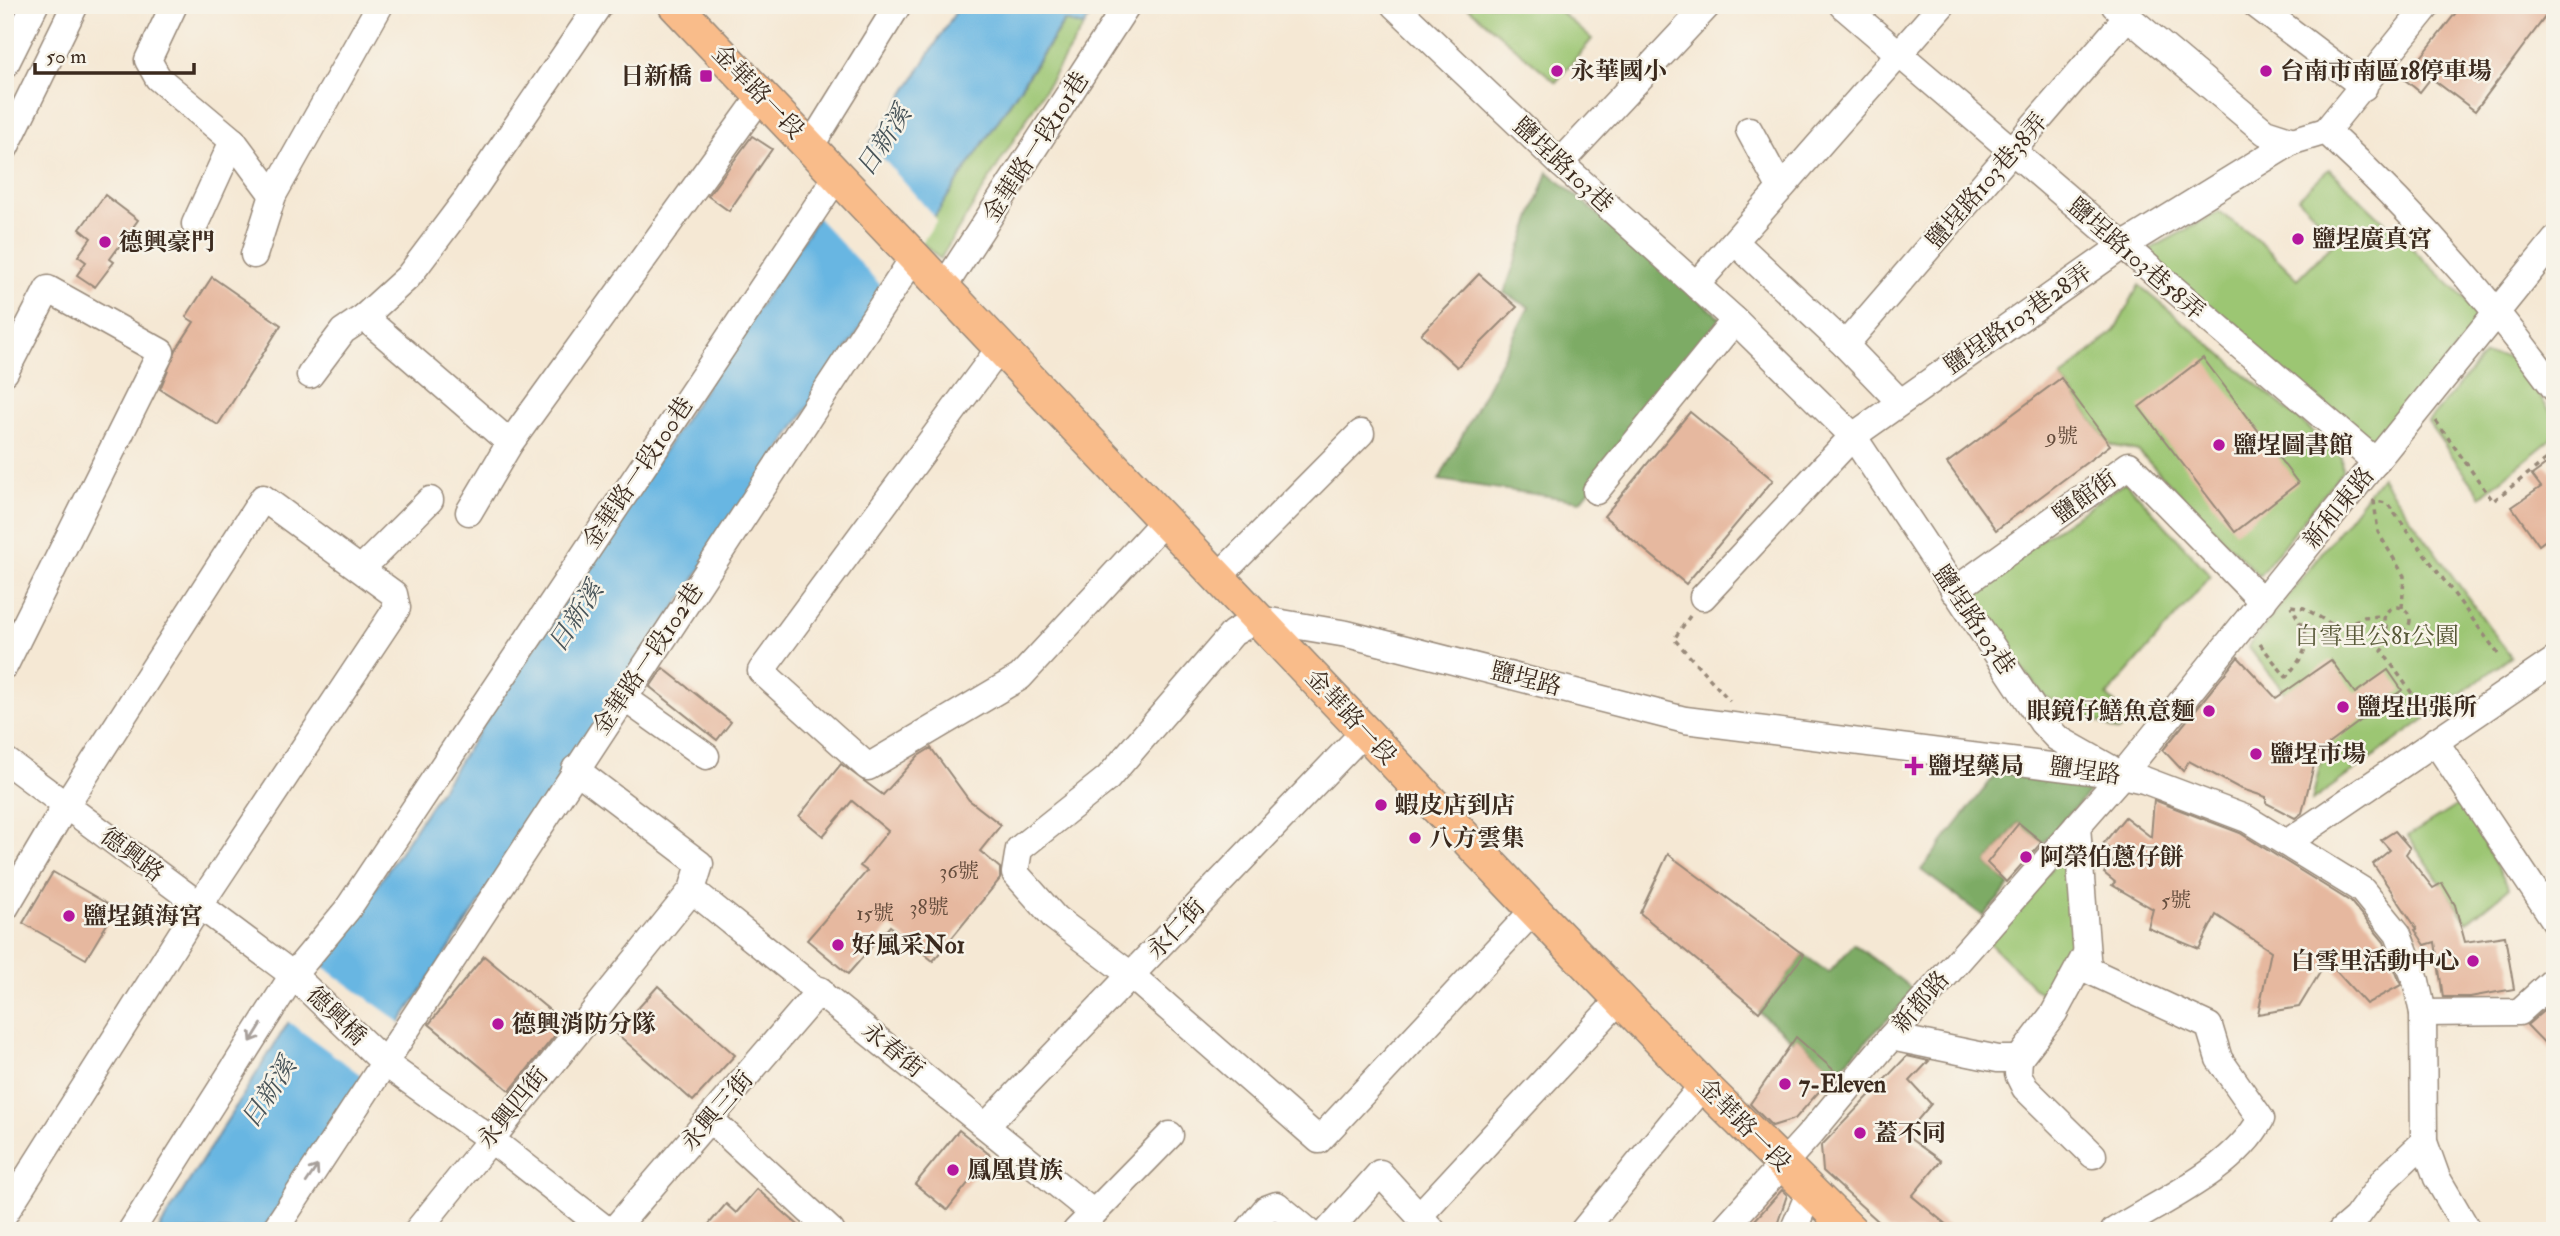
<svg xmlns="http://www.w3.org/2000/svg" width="2560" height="1236" viewBox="0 0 2560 1236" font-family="'IM FELL Double Pica','Noto Serif TC',serif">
<rect width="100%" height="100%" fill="#f7f3e8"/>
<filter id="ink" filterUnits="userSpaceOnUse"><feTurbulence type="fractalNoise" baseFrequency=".0143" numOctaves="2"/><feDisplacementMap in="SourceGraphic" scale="14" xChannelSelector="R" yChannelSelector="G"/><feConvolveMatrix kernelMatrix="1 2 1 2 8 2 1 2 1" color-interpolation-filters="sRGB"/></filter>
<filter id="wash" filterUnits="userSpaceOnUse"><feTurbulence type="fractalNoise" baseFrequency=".00686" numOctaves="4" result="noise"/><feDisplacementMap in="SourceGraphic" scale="28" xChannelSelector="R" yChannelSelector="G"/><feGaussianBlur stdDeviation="1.57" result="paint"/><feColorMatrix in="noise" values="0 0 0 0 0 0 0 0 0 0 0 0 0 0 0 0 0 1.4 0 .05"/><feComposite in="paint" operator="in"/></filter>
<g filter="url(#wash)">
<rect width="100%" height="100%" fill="#f5e8d4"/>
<!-- green -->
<g fill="#9cc673" stroke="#6c7848" stroke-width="2">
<polygon points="1465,5 1552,5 1592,39 1556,82"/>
<polygon points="1065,21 1084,26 940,259 919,240"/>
<polygon points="2329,169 2482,315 2374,456 2141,254 2219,212 2258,240 2298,279 2338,238 2298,198"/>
<polygon points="2139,285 2341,455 2342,471 2259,576 2138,451 2110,445 2061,378 2115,330"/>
<polygon points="2484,355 2511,357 2555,418 2555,436 2481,496 2428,422"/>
<polygon points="2381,477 2511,657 2312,801 2325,742 2248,647"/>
<polygon points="2126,482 2211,576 2107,696 2132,720 2118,731 2045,697 1961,593"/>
<polygon points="2461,803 2509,888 2467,922 2408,836"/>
<polygon points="2069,849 2078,952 2051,1004 1986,940"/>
</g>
<!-- forest -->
<g fill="#7dab65" stroke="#5c6a42" stroke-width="2">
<polygon points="1548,172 1724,321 1581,501 1439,480 1529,307 1504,293"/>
<polygon points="1999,770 2093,788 2043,843 2018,823 1987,863 2010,886 1983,916 1921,870"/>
<polygon points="1854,944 1915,991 1836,1072 1797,1038 1793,1041 1759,1012 1804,955 1829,973"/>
</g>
<!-- water -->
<polygon fill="#68b6e2" stroke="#527080" stroke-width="2" points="960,5 1097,5 1084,26 1064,21 262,1231 158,1231 308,991 828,202 894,110"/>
<!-- pier -->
<g fill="#f5e8d4">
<polygon points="867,140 937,220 888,293 815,215"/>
<polygon points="321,965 401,1023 365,1078 286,1020"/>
</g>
<g id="blocks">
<!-- building -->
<g fill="#e6b89f">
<polygon points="2462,5 2554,5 2475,111 2431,78 2420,92 2404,79"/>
<polygon points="752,136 772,149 729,211 708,196"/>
<polygon points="105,195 138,220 110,259 114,262 95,287 77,275 86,262 78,256 91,238 80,229"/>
<polygon points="1479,274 1517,307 1457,367 1421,334"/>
<polygon points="212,277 281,325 218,425 160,389 176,350 194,322 186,317"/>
<polygon points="2203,358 2298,483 2235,532 2139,407"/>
<polygon points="2061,378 2110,445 1996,530 1947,463"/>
<polygon points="1690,412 1773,480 1686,584 1604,516"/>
<polygon points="2546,465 2555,477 2555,533 2539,545 2512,507 2541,487 2532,475"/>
<polygon points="2238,657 2276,698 2331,660 2355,693 2388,670 2402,690 2317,753 2302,813 2295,818 2266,803 2266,797 2239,788 2189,761 2183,771 2163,750"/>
<polygon points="663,668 731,722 717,740 650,687"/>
<polygon points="931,748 969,800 1001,825 980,851 1000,868 1000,879 933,961 890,926 848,974 807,940 867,871 860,866 888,831 852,801 823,836 799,816 841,764 883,795 918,756"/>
<polygon points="2154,800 2240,833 2351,902 2384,942 2401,985 2366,1004 2327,961 2299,1007 2258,1014 2271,951 2216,915 2199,949 2148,928 2153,909 2112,885 2115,882 2104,873 2118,856 2103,844 2125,817 2151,837"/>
<polygon points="2019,823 2042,842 2006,882 1987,863"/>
<polygon points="2395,831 2410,848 2406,854 2433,888 2442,883 2455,905 2465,942 2505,936 2514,989 2470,997 2443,997 2435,942 2425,945 2415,930 2417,929 2373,864 2390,850 2381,840"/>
<polygon points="1668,854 1804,955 1759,1012 1640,913"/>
<polygon points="53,872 116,909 86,959 23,923"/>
<polygon points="484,956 565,1023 510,1091 429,1024"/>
<polygon points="658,986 735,1055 693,1101 616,1033"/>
<polygon points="2555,1001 2555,1054 2527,1025"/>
<polygon points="1796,1037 1836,1072 1795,1119 1772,1126 1750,1104"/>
<polygon points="1907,1056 1929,1061 1910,1081 1931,1104 1905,1135 1941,1161 1912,1196 1954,1231 1889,1231 1823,1171 1821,1146"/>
<polygon points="959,1130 990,1155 947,1210 915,1184"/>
<polygon points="757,1189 805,1231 703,1231 726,1204 736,1213"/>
<polygon points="1782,1190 1787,1195 1775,1231 1745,1231"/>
</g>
</g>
</g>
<g filter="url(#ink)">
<use href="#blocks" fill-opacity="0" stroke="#988979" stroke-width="2"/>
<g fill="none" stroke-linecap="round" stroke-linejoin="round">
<defs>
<g id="minor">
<polyline points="174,5 148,60 158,78 233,141 273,195"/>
<polyline points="1394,5 1560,163 1735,320 1853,436 2042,722 2057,738 2110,768"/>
<polyline points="1842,5 2376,462"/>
<polyline points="2256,5 2364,87"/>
<polyline points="2115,6 2265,132 2293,141"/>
<polyline points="5,65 35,5"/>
<polyline points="1749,130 1780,187"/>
<polyline points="2326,131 2428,5"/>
<polyline points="810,147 898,5"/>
<polyline points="5,148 75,5"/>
<polyline points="1560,163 1708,5"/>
<polyline points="195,224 233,141"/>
<polyline points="1735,242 1845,345 1900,402"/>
<polyline points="254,255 273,195 380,5"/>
<polyline points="1696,285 1942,5"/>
<polyline points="943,288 1127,5"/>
<polyline points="364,317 510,443"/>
<polyline points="1845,345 2128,16"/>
<polyline points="999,349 761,671 868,767 1020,677 1164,521"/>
<polyline points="5,372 48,289 161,352 5,665"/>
<polyline points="310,375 343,331 364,317 408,277 466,200 599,5"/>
<polyline points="1596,491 1735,320"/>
<polyline points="469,512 510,443 761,96"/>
<polyline points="361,569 430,500"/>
<polyline points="1218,577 1361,433"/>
<polyline points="1954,591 2129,465 2263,602"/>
<path d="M1703 597 1853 436 2121 247 2293 141 2326 131C2411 209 2487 295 2555 389"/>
<polyline points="623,697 706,756"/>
<polyline points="2435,741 2555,921"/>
<polyline points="5,760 293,975 386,1064 489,1138 608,1231"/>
<path d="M2077 826 2088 970 2209 1026 2219 1059 2261 1119C2233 1170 2163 1200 2114 1231"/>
<polyline points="2288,842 2555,660"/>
<polyline points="692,890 1092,1212"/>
<polyline points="5,908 66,805 263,498 394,594 397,608 199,906 5,1213"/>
<polyline points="1534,910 1319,1140 1132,976 1055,918 1015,873 1019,849 1108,778 1233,633 1258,619 1347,634 1685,720 2122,775 2144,780 2247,819 2362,890 2398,934 2416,981 2423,1013 2424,1142 2437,1178 2468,1231"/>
<polyline points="2423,1013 2519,1012 2555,979"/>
<polyline points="1891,1037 1998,1059 2019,1059 2018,1074 2025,1088 2093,1155"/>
<polyline points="2019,1059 2054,1013 2086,954"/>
<polyline points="710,1119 831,1231"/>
<polyline points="986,1126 1364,732"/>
<polyline points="1420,1215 1621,998"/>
<polyline points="131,1231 293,975 347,910 837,176"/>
<polyline points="274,1231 914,257"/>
<polyline points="417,1231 692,890 700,864 575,769"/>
<polyline points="613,1231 820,990"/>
<polyline points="1076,1231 1170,1135"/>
<polyline points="1248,1231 1266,1209 1277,1205 1308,1231"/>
<polyline points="1328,1231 1380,1173 1433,1231"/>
<polyline points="1583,1231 1703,1085"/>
<polyline points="1722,1231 1812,1132 1891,1037 2122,775 2555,240"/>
<polyline points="1793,1231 1810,1191"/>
<polyline points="2341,1231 2356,1218 2384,1180 2424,1142"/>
</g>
<polyline id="major" points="675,5 1534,910 1703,1085 1851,1231"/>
</defs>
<!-- minor casing -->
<use href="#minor" stroke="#988979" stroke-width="29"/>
<!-- major casing -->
<use href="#major" stroke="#988979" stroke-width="36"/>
<!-- path -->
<g stroke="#988979" stroke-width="3.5" stroke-dasharray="5 5" stroke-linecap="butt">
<polyline points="2436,421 2493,501 2555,453"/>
<polyline points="2291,606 2304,608 2338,628 2364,617 2383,616"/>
<circle cx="2397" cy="620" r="13"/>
<polyline points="2402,608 2404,576 2378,532 2374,501 2387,503 2499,655"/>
<polyline points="1690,616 1674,639 1730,701"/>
<polyline points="2397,633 2382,651 2423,709"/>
<path d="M2260 644 2286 677C2313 646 2310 640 2291 606"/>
</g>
<!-- minor -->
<use href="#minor" stroke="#fff" stroke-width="26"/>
<!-- major -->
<use href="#major" stroke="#f9bc8a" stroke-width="33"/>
</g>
<!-- one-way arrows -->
<defs><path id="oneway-shaft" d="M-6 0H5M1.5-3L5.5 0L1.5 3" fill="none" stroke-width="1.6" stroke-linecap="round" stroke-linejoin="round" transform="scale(1.75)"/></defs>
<g stroke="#a79f9a">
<use href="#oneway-shaft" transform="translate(256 1033) rotate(122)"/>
<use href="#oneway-shaft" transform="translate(312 1174) rotate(-56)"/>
</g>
</g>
<!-- markers -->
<g fill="#b5179e" stroke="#f7f3e8" stroke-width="2.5">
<circle cx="1557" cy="71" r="7"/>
<circle cx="2266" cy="71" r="7"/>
<rect x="699" y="69" width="14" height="14" rx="3.5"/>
<circle cx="2298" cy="239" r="7"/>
<circle cx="105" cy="242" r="7"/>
<circle cx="2219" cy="445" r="7"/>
<circle cx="2343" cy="707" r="7"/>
<circle cx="2209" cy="711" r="7"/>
<circle cx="2256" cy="754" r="7"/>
<path d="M1910.5 755.5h7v7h7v7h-7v7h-7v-7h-7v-7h7z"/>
<circle cx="1381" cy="805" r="7"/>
<circle cx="1415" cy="838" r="7"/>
<circle cx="2026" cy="857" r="7"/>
<circle cx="69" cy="916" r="7"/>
<circle cx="838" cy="945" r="7"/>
<circle cx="2473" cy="961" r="7"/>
<circle cx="498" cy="1024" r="7"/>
<circle cx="1785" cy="1084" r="7"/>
<circle cx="1860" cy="1133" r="7"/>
<circle cx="953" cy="1170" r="7"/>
</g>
<g text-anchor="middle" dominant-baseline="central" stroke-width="5" stroke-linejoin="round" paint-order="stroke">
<!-- number labels -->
<g font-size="21" fill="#664e3e">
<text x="2062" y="436">9號</text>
<text x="959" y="871">36號</text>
<text x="2176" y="900">5號</text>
<text x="929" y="907">38號</text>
<text x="875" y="913">15號</text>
</g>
<!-- poi labels -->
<g font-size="24" font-weight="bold" fill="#3b2a1e" stroke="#f7f3e8" text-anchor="start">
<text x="1571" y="71">永華國小</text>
<text x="2280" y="71">台南市南區18停車場</text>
<text x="692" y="76" text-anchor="end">日新橋</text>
<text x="2312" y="239">鹽埕廣真宮</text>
<text x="119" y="242">德興豪門</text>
<text x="2233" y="445">鹽埕圖書館</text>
<text x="2357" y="707">鹽埕出張所</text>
<text x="2195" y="711" text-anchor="end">眼鏡仔鱔魚意麵</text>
<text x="2270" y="754">鹽埕市場</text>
<text x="1928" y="766">鹽埕藥局</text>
<text x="1395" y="805">蝦皮店到店</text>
<text x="1429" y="838">八方雲集</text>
<text x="2040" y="857">阿榮伯蔥仔餅</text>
<text x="83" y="916">鹽埕鎮海宮</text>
<text x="852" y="945">好風采No1</text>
<text x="2459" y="961" text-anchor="end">白雪里活動中心</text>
<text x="512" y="1024">德興消防分隊</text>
<text x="1799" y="1084">7-Eleven</text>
<text x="1874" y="1133">蓋不同</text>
<text x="967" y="1170">鳳凰貴族</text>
</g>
<!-- street labels -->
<g font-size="24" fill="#3b2a1e" stroke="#f7f3e8">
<text transform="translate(758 92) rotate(46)">金華路一段</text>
<text transform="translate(1036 147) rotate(-57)">金華路一段101巷</text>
<text transform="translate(1563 165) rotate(43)">鹽埕路103巷</text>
<text transform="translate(1987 181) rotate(-49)">鹽埕路103巷38弄</text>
<text transform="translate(2136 259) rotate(41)">鹽埕路103巷58弄</text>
<text transform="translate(2018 319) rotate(-35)">鹽埕路103巷28弄</text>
<text transform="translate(638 473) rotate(-56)">金華路一段100巷</text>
<text transform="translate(2085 497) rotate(-36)">鹽館街</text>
<text transform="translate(2339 508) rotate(-51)">新和東路</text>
<text transform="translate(1974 620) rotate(56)">鹽埕路103巷</text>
<text transform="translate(648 659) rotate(-56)">金華路一段102巷</text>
<text transform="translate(1526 679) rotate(14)">鹽埕路</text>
<text transform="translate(1351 717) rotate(47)">金華路一段</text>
<text transform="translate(2085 771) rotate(8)">鹽埕路</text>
<text transform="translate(132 855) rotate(37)">德興路</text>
<text transform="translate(1176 929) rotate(-47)">永仁街</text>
<text transform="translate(1921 1002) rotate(-49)">新都路</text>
<text transform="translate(336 1016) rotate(44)">德興橋</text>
<text transform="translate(893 1050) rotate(39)">永春街</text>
<text transform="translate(513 1108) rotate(-51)">永興四街</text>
<text transform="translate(717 1111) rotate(-49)">永興三街</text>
<text transform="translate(1744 1125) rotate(45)">金華路一段</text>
</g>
<!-- park labels -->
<g font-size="24" fill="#585938" stroke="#f7f3e8">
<text x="2377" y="636">白雪里公81公園</text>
</g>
<!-- water labels -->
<g font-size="26" font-style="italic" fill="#485459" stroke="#f7f3e8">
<text transform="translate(884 141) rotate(-57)">日新溪</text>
<text transform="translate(576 617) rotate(-57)">日新溪</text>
<text transform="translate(269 1093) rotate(-57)">日新溪</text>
</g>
</g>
<!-- margin -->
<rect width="2560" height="1236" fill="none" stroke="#f7f3e8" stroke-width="28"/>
<!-- scale -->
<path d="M35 63v10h159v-10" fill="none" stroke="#3b2a1e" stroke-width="3.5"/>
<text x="46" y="63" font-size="21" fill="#3b2a1e" stroke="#f7f3e8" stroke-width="5" paint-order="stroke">50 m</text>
</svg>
